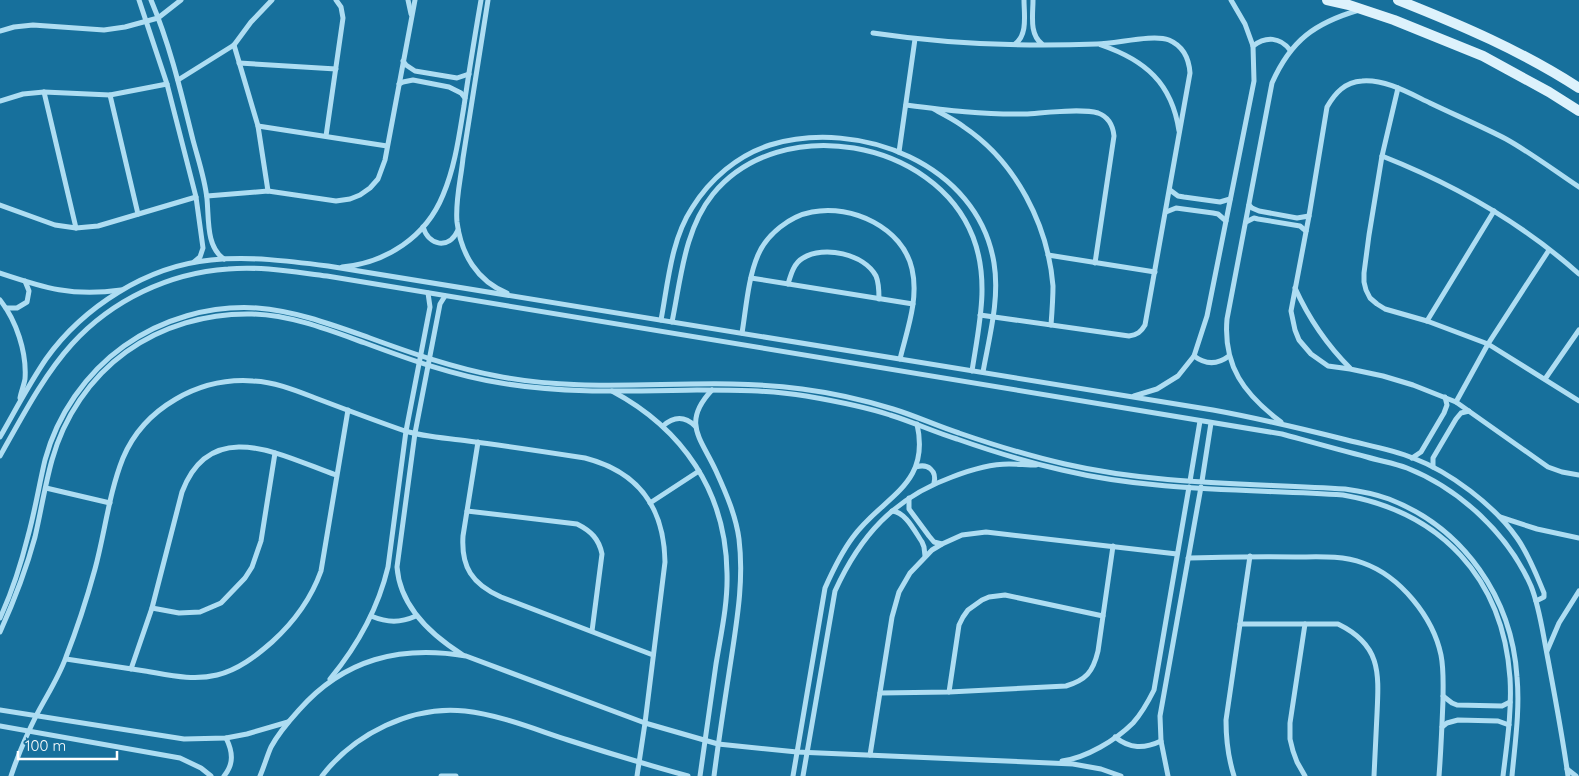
<svg xmlns="http://www.w3.org/2000/svg" width="1579" height="776" viewBox="0 0 1579 776" font-family="Quicksand,sans-serif">
<rect width="100%" height="100%" fill="#17709c"/>
<g fill="none" stroke-linecap="round" stroke-linejoin="round">
<!-- street -->
<g stroke="#aeddf2" stroke-width="5">
<polyline points="139,0 167,84 196,197 203,248 200,257 194,262"/>
<path d="M151 0C170 45 181 92 193 140 198 159 205 179 207 199 209 219 206 247 224 259"/>
<polyline points="408,0 411,14"/>
<path d="M488 0C480 53 471 105 463 158 461 179 455 201 457 222 461 254 477 281 507 293"/>
<path d="M1033 0C1033 15 1029 34 1042 44"/>
<polyline points="0,31 14,27 33,25 104,30 125,27 158,18 181,0"/>
<path d="M873 33C947 44 1022 47 1097 44 1116 44 1152 34 1169 40 1183 46 1189 59 1190 73L1145 325C1141 332 1137 335 1129 336L980 315"/>
<path d="M1015 44C1028 35 1024 14 1024 0"/>
<polyline points="234,45 258,126 268,191"/>
<path d="M1101 45C1145 60 1172 83 1179 131"/>
<path d="M1253 46C1266 36 1280 37 1290 50"/>
<polyline points="403,61 406,65 415,71 457,78 469,74"/>
<polyline points="239,63 336,69"/>
<polyline points="178,80 234,45 251,22 272,0"/>
<polyline points="399,84 403,82 413,80 449,87 461,93 465,98"/>
<polyline points="1398,88 1382,156 1369,235 1364,273 1364,282 1366,290 1370,298 1377,304 1385,309 1427,321 1488,344 1579,401"/>
<polyline points="44,92 76,228"/>
<polyline points="110,95 138,214"/>
<polyline points="0,101 23,94 44,92 110,95 167,84"/>
<path d="M906 105C945 110 985 115 1025 114 1043 113 1081 108 1098 113 1109 117 1113 126 1114 136L1095 263"/>
<path d="M934 109C944 115 955 120 964 127 1016 162 1048 225 1053 286 1053 299 1052 312 1051 325"/>
<polyline points="258,126 387,146"/>
<polyline points="326,136 343,18 341,7 336,0"/>
<polyline points="899,152 915,39"/>
<path d="M1382 156C1453 184 1522 223 1579 274"/>
<path d="M1579 187C1555 171 1531 153 1506 139 1481 126 1455 115 1430 103 1409 93 1385 79 1362 81 1345 82 1335 93 1327 107L1309 216 1291 311 1295 330 1299 340 1311 354 1328 366 1350 369 1383 376 1413 385 1456 402 1548 467 1562 472 1579 475"/>
<polyline points="1170,190 1178,196 1184,197 1220,202 1230,199"/>
<polyline points="207,196 268,191 336,201 350,199 360,195 370,188 378,179 385,160 415,0"/>
<polyline points="0,205 55,225 76,228 98,226 196,197"/>
<polyline points="1249,205 1252,208 1259,211 1297,218 1309,216"/>
<polyline points="1166,212 1176,208 1213,213 1218,214 1226,221"/>
<polyline points="1246,222 1254,218 1258,219 1300,226 1306,231"/>
<path d="M423 227C429 246 449 250 458 230"/>
<polyline points="1048,255 1155,272"/>
<path d="M342 267C386 263 426 237 443 195 455 167 459 136 464 106 469 71 475 35 481 0"/>
<path d="M0 273C45 288 72 297 121 290"/>
<polyline points="751,278 913,304"/>
<path d="M788 284C791 274 794 263 803 258 824 245 864 254 876 276 879 283 879 291 879 299"/>
<path d="M1295 288C1309 319 1326 344 1350 368"/>
<path d="M445 296 440 304 415 433 397 567C400 607 431 635 463 655"/>
<path d="M0 300C16 320 27 352 25 379 24 385 21 392 20 398"/>
<polyline points="6,308 17,308 27,302 29,291 25,281"/>
<path d="M661 320C668 283 671 240 692 208 710 179 738 155 770 145 859 118 978 164 994 263 1000 299 989 338 983 372"/>
<polyline points="1427,321 1494,211"/>
<path d="M672 322C681 279 684 230 713 194 780 112 935 139 973 237 990 281 979 325 972 371"/>
<path d="M742 333C746 309 748 278 758 255 767 234 790 216 812 212 852 204 903 228 912 269 919 299 907 330 900 359"/>
<path d="M1194 356C1206 365 1217 365 1229 356"/>
<polyline points="1545,379 1579,330"/>
<path d="M712 390C681 423 701 438 716 471 726 493 736 516 739 539 744 580 737 620 731 660 725 699 719 737 714 776"/>
<path d="M612 391C683 429 726 492 727 573 728 603 721 634 716 664 711 701 705 739 700 776"/>
<polyline points="1134,396 1157,389 1178,376 1194,356 1207,316 1254,81 1253,46 1245,24 1231,0"/>
<polyline points="1456,402 1488,344 1549,250"/>
<path d="M1281 422C1244 394 1223 366 1227 319L1272 83C1291 40 1315 23 1359 10"/>
<path d="M663 426C674 416 685 416 695 426"/>
<path d="M0 437C15 411 29 384 46 359 83 307 147 266 211 260 250 256 289 261 328 266L1213 410C1257 418 1299 428 1343 439 1366 445 1391 449 1413 458 1450 472 1494 505 1517 538 1529 555 1536 574 1544 593V597L1536 601"/>
<path d="M478 442 463 536C461 567 472 584 501 597L653 655"/>
<path d="M0 456C21 419 43 376 72 344 112 300 169 273 228 269 261 266 294 272 327 276L1282 434C1311 442 1339 450 1367 457 1380 461 1394 463 1407 468 1460 489 1508 534 1531 586 1539 606 1542 628 1546 649 1554 691 1562 733 1568 776"/>
<polyline points="1412,458 1421,452 1444,413 1447,405 1445,397"/>
<path d="M916 467C928 463 937 471 934 483"/>
<polyline points="1433,467 1433,458 1456,419 1461,413 1469,411"/>
<polyline points="1190,481 1200,421"/>
<polyline points="1202,481 1211,423"/>
<polyline points="46,488 110,503"/>
<polyline points="909,498 909,509 929,536 934,542 942,544"/>
<polyline points="650,503 699,471"/>
<path d="M467 511 577 524C591 531 599 539 602 554L592 631"/>
<path d="M892 511C906 512 915 532 922 542L924 547 925 556"/>
<polyline points="1500,517 1537,529 1579,538"/>
<path d="M1188 558C1224 557 1259 556 1295 557 1317 557 1341 555 1363 563 1400 576 1433 617 1441 655 1444 670 1443 685 1443 700 1442 725 1441 751 1439 776"/>
<polyline points="152,608 179,613 200,612 221,603 245,578 252,567 261,541 275,453"/>
<path d="M371 616C388 623 400 623 416 616"/>
<path d="M0 618C12 592 21 564 28 536 35 511 39 485 45 460 57 415 86 373 124 346 162 319 210 305 257 308 296 311 333 325 370 338 411 353 454 368 497 376 597 396 701 375 802 389 833 393 864 400 893 409 916 416 937 426 959 433 994 445 1029 456 1065 464 1156 485 1251 483 1345 489 1360 491 1375 494 1389 499 1464 528 1512 598 1517 677 1520 710 1515 743 1512 776"/>
<path d="M1240 624H1338C1381 645 1379 672 1377 714 1376 735 1375 755 1374 776"/>
<polyline points="1305,624 1290,723 1290,739 1293,751 1297,762 1305,776"/>
<path d="M0 632C14 601 26 570 35 537 41 511 45 485 52 460 64 417 90 378 126 352 162 326 207 313 252 314 291 315 329 330 365 343 408 359 455 376 501 383 565 394 631 391 697 390 733 390 770 390 806 396 835 401 863 406 890 415 913 422 934 432 957 439 991 451 1027 462 1062 470 1154 492 1250 489 1343 495 1441 512 1503 578 1510 678 1512 711 1507 743 1503 776"/>
<polyline points="1547,651 1559,623 1579,591"/>
<path d="M66 659C92 663 118 667 145 671 169 675 193 681 217 675 238 670 256 656 272 642 294 622 311 599 321 571L348 410"/>
<path d="M131 669 152 608 182 492C211 415 282 456 336 475"/>
<path d="M330 679C358 645 378 609 388 567L406 431 430 307 428 293"/>
<polyline points="949,692 959,625 963,617 968,610 982,600 989,597 1005,595 1103,616"/>
<path d="M880 693 949 692 1066 686C1086 680 1093 672 1098 651L1113 546"/>
<polyline points="1443,696 1452,703 1457,705 1502,706 1510,702"/>
<polyline points="0,710 184,739 226,738 247,734 288,722"/>
<polyline points="0,726 180,758 201,768 211,776"/>
<polyline points="1442,727 1447,723 1458,720 1498,721 1509,725"/>
<path d="M1115 737C1130 749 1144 749 1161 741"/>
<polyline points="870,755 892,617 899,592 910,573 932,550 942,544 962,535 986,532 1177,554"/>
<path d="M1062 761C1086 758 1116 740 1133 723 1142 713 1148 702 1154 690L1189 487"/>
<polyline points="1567,769 1576,776"/>
<path d="M11 776C18 755 27 734 37 714 47 695 59 677 66 657 77 629 87 598 95 569 105 532 109 493 123 458 144 408 199 377 253 381 276 382 297 391 318 399 347 410 376 421 405 431 425 437 447 438 468 441 507 446 546 452 585 458 639 472 664 507 665 562L645 723 637 776"/>
<path d="M224 776C234 764 233 752 226 738"/>
<path d="M260 776C264 767 267 756 271 747 278 734 289 721 299 710 344 659 400 645 466 656L645 723 718 744 797 752 1073 764 1101 769 1121 776"/>
<path d="M322 776C354 734 412 705 465 711 500 715 534 729 568 740 608 753 648 765 688 776"/>
<polyline points="441,776 456,776"/>
<path d="M793 776 825 588C833 570 841 553 853 537 883 496 931 486 917 424"/>
<path d="M803 776 835 591C860 536 894 498 952 477 970 470 990 464 1009 464 1018 464 1027 465 1036 465"/>
<polyline points="1168,776 1161,741 1160,716 1201,487"/>
<path d="M1234 776C1228 757 1226 740 1226 720L1250 556"/>
</g>
<!-- secondary -->
<g stroke="#ddf2fc" stroke-width="10">
<polyline points="1327,0 1349,5 1394,20 1483,56 1549,92 1579,111"/>
<path d="M1398 0C1461 25 1522 51 1579 88"/>
</g>
</g>
<!-- scale -->
<path d="M18 751v8h99v-8" fill="none" stroke="#ffffff" stroke-width="2.5"/>
<text x="25" y="751" font-size="15" fill="#ffffff" stroke="#17709c" stroke-width="4" paint-order="stroke">100 m</text>
</svg>
